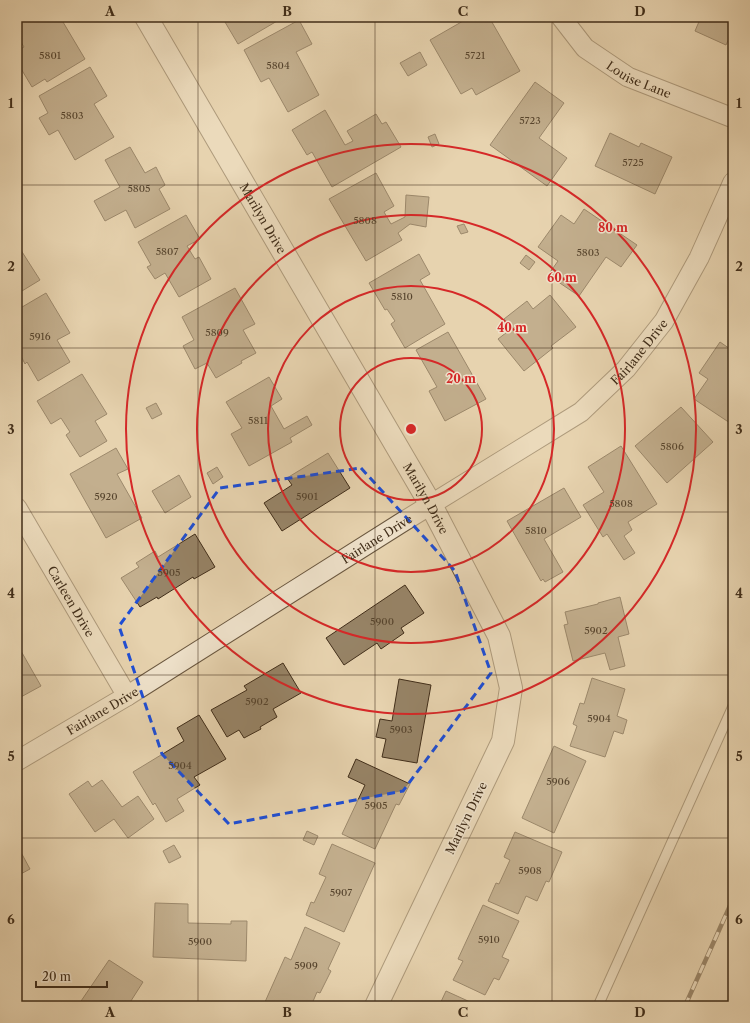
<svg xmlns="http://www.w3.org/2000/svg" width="750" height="1023" viewBox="0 0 750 1023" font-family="'Libre Caslon Text',serif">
<rect width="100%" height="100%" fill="#e7d3af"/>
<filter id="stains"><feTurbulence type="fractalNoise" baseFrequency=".005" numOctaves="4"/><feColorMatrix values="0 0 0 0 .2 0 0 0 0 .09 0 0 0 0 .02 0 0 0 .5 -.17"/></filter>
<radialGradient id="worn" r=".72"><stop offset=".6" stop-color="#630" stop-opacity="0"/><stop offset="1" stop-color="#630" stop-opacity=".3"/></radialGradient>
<!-- building -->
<g fill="#978467" stroke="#412e1a">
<polygon points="17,17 60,17 85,59 47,82 45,79 32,87 17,62 17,51 24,47 17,35"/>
<polygon points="222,17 284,17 238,44"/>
<polygon points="470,17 489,17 520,71 476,95 472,88 461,94 430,40"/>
<polygon points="701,17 733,17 733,30 726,45 695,31"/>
<polygon points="299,20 312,44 296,52 319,95 288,112 269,78 261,82 244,50"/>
<polygon points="420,52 427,65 408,76 400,63"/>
<polygon points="90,67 107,96 94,104 114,137 75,160 58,130 49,135 39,118 48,113 39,96"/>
<polygon points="535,82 564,103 539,138 567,158 547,186 490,145"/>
<polygon points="325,110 345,145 353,141 347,131 376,114 382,124 386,122 401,147 332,187 312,152 307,155 292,130"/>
<polygon points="610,133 639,147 641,143 672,157 655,194 595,166"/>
<polygon points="435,134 439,144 432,147 428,137"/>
<polygon points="130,147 145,173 156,167 165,185 159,189 170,209 135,228 126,210 105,221 94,201 120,187 105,160"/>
<polygon points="376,173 394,206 384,212 391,224 405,217 406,195 429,197 426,227 410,224 398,233 402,240 366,261 329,199"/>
<polygon points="584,209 637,245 621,267 606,257 579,296 548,275 558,261 538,247 561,215 574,224"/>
<polygon points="186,215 200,239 187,246 195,259 199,257 211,279 179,297 165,273 155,279 147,267 151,265 138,242"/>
<polygon points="464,224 468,232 461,234 457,226"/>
<polygon points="17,244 40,280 17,294"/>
<polygon points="419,254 430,274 420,280 445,324 405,348 391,324 395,321 387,309 385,310 369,283"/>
<polygon points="526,255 535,262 529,270 520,263"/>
<polygon points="235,288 255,324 243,330 256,353 241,361 242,363 216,378 207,363 195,369 183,346 194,340 182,317"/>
<polygon points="46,293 70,333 57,340 70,362 38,381 27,362 25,364 19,352 17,353 17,310"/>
<polygon points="550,295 576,327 551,346 553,348 524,371 498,339 511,329 504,319 527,301 533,309"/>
<polygon points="448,332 486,399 445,421 429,391 437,387 416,350"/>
<polygon points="720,342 733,351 733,425 694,399 708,379 699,373"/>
<polygon points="82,374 107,414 95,421 107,441 80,457 66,435 70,432 61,418 51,424 37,401"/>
<polygon points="269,377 282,399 271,406 284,429 307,416 312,425 290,438 292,442 249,466 231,434 242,428 226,402"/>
<polygon points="156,403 162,414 152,419 146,408"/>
<polygon points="681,407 713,442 667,483 635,446"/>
<polygon points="621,446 657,504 628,522 632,530 624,536 635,553 624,560 607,534 603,537 583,505 604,492 588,467"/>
<polygon points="116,448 128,469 117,474 142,518 106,538 70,474"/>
<polygon points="328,453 350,488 282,531 264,503 292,485 287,478"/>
<polygon points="217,467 223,477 213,484 207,473"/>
<polygon points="179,475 191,497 165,513 152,491"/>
<polygon points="564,488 581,517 544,539 563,572 545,582 543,579 541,581 507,521"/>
<polygon points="195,534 215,567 194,579 193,577 158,599 157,597 140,607 121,578 139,567 136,563 155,551 158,557"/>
<polygon points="405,585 424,613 401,628 404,633 381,649 377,643 344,665 326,638"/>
<polygon points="620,597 629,634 618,637 625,666 610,670 605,653 573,661 564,625 568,624 565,612 598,604 598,603"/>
<polygon points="17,644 41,686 19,698 17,693"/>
<polygon points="283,663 301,693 273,709 277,717 260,727 261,729 244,738 239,730 227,737 211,710 247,690 244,686"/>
<polygon points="592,678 625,689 617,716 627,720 623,734 614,731 605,757 570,746 577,726 573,724 580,703 584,704"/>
<polygon points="399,679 431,685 417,763 382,757 386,739 376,737 380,719 392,721"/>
<polygon points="199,715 226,759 194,777 200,785 177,799 184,811 166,822 155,803 153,805 133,772 184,741 177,728"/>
<polygon points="554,746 586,761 554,833 522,818"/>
<polygon points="356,759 410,784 399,805 396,804 375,849 342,834 365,785 348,777"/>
<polygon points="102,780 122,807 138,796 154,819 128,838 114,819 95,832 69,794 88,781 92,787"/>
<polygon points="307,831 318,836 314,845 303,840"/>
<polygon points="515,832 562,852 549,882 546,881 537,901 526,896 518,914 488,901 496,883 499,884 510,860 504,857"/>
<polygon points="332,844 375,863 344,932 306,915 311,902 314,903 326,877 319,874"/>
<polygon points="17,845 30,869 17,876"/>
<polygon points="174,845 181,857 169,863 163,851"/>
<polygon points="155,903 188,904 188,923 231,924 231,921 247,921 246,961 153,957"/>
<polygon points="483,905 519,921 502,957 509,960 499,980 494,978 485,995 453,980 463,961 458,959"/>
<polygon points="305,927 340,943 328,969 331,971 320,993 317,992 311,1006 274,1006 265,1002 285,957 291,960"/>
<polygon points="109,960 143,982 129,1004 125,1001 122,1006 76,1006 78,1003 79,1004"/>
<polygon points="446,991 479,1006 439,1006"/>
</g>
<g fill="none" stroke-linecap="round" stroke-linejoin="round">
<defs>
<polyline id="service" points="598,1006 733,706"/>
<g id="minor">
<path id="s1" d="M561 17 585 48 628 77 733 118"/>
<path id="s2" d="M17 508 127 696"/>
<path id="s3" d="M17 761 127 696 401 523 581 412 626 369 664 321 699 258 733 182"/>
</g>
<g id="tertiary">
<path id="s4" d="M146 17 431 505 499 636 511 688 503 741 376 1006"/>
</g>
</defs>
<!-- service casing -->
<use href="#service" stroke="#6a573f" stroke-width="11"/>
<!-- minor casing -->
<use href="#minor" stroke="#6a573f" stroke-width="21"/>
<!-- tertiary casing -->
<use href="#tertiary" stroke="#6a573f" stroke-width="24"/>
<!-- service -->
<use href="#service" stroke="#efe2cb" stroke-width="9"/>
<!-- minor -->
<use href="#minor" stroke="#efe2cb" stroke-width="19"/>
<!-- tertiary -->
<use href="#tertiary" stroke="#efe2cb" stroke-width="22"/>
<defs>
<polyline id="rail" points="685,1006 733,899"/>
</defs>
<!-- rail casing -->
<use href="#rail" stroke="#412e1a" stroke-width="4.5"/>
<!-- rail -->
<use href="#rail" stroke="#efe2cb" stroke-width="3" stroke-dasharray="9" stroke-linecap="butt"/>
</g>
<!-- marked area -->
<path d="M0 0H750V1023H0ZM361 468 455 571 491 673 403 791 229 824 162 754 119 626 220 488Z" fill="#e7d3af" fill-opacity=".55" fill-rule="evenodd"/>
<path fill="none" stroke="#1d4ed8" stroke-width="3" stroke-dasharray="8 5" stroke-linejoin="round" d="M361 468 455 571 491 673 403 791 229 824 162 754 119 626 220 488Z"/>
<!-- grid -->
<path fill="none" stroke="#412e1a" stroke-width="1" stroke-opacity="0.55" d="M198 17V1006M375 17V1006M552 17V1006M17 185H733M17 348H733M17 512H733M17 675H733M17 838H733"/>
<!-- distance rings -->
<g fill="none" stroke="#d62828" stroke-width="2">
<circle cx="411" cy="429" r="71"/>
<circle cx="411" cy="429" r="143"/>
<circle cx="411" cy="429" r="214"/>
<circle cx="411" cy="429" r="285"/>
</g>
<g text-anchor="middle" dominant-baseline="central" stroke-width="3" stroke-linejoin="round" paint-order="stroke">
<!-- number labels -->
<g font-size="10" fill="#56442d">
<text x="50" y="55">5801</text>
<text x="475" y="55">5721</text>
<text x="278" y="65">5804</text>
<text x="72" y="115">5803</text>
<text x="530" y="120">5723</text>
<text x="633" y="162">5725</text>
<text x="139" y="188">5805</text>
<text x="365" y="220">5808</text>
<text x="167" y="251">5807</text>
<text x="588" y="252">5803</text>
<text x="402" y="296">5810</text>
<text x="217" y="332">5809</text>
<text x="40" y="336">5916</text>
<text x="258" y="420">5811</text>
<text x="672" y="446">5806</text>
<text x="106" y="496">5920</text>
<text x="307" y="496">5901</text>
<text x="621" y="503">5808</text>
<text x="536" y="530">5810</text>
<text x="169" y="572">5905</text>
<text x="382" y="621">5900</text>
<text x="596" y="630">5902</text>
<text x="257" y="701">5902</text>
<text x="599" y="718">5904</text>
<text x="401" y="729">5903</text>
<text x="180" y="765">5904</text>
<text x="558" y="781">5906</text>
<text x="376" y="805">5905</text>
<text x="530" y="870">5908</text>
<text x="341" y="892">5907</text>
<text x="489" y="939">5910</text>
<text x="200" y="941">5900</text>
<text x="306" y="965">5909</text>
</g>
<!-- street labels -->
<g font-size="12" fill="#412e1a" stroke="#efe2cb">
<text stroke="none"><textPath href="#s1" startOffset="102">Louise Lane</textPath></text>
<text stroke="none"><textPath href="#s4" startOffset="233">Marilyn Drive</textPath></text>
<text stroke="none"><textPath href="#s3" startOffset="747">Fairlane Drive</textPath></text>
<text stroke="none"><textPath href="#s4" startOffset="557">Marilyn Drive</textPath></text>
<text stroke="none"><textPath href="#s3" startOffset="423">Fairlane Drive</textPath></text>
<text stroke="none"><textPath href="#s2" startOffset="108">Carleen Drive</textPath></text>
<text stroke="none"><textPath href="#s3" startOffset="99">Fairlane Drive</textPath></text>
<text transform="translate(466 818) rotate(-64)">Marilyn Drive</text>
</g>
</g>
<circle cx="411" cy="429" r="6" fill="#d62828" stroke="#efe2cb" stroke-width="2"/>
<g font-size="12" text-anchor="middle" font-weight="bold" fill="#d62828" stroke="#efe2cb" stroke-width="3" stroke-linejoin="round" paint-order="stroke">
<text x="613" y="232">80 m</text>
<text x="562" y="282">60 m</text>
<text x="512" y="332">40 m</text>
<text x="461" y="383">20 m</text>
</g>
<!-- margin -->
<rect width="750" height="1023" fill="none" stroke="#e7d3af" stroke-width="44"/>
<!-- scale -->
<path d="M36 981v6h71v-6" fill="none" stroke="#412e1a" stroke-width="2"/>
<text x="42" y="981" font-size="12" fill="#412e1a" stroke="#efe2cb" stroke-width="3" paint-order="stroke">20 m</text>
<rect x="22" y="22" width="706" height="979" fill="none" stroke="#412e1a" stroke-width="1.5"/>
<g font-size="13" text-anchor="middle" font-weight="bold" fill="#412e1a">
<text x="110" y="16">A</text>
<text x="287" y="16">B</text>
<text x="463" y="16">C</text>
<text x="640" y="16">D</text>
<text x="11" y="108">1</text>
<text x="739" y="108">1</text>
<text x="11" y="271">2</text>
<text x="739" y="271">2</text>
<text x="11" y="434">3</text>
<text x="739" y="434">3</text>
<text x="11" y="598">4</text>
<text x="739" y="598">4</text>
<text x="11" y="761">5</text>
<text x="739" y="761">5</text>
<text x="11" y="924">6</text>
<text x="739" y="924">6</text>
<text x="110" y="1017">A</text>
<text x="287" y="1017">B</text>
<text x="463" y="1017">C</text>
<text x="640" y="1017">D</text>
</g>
<rect width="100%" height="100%" filter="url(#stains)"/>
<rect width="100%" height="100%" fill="url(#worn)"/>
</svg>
